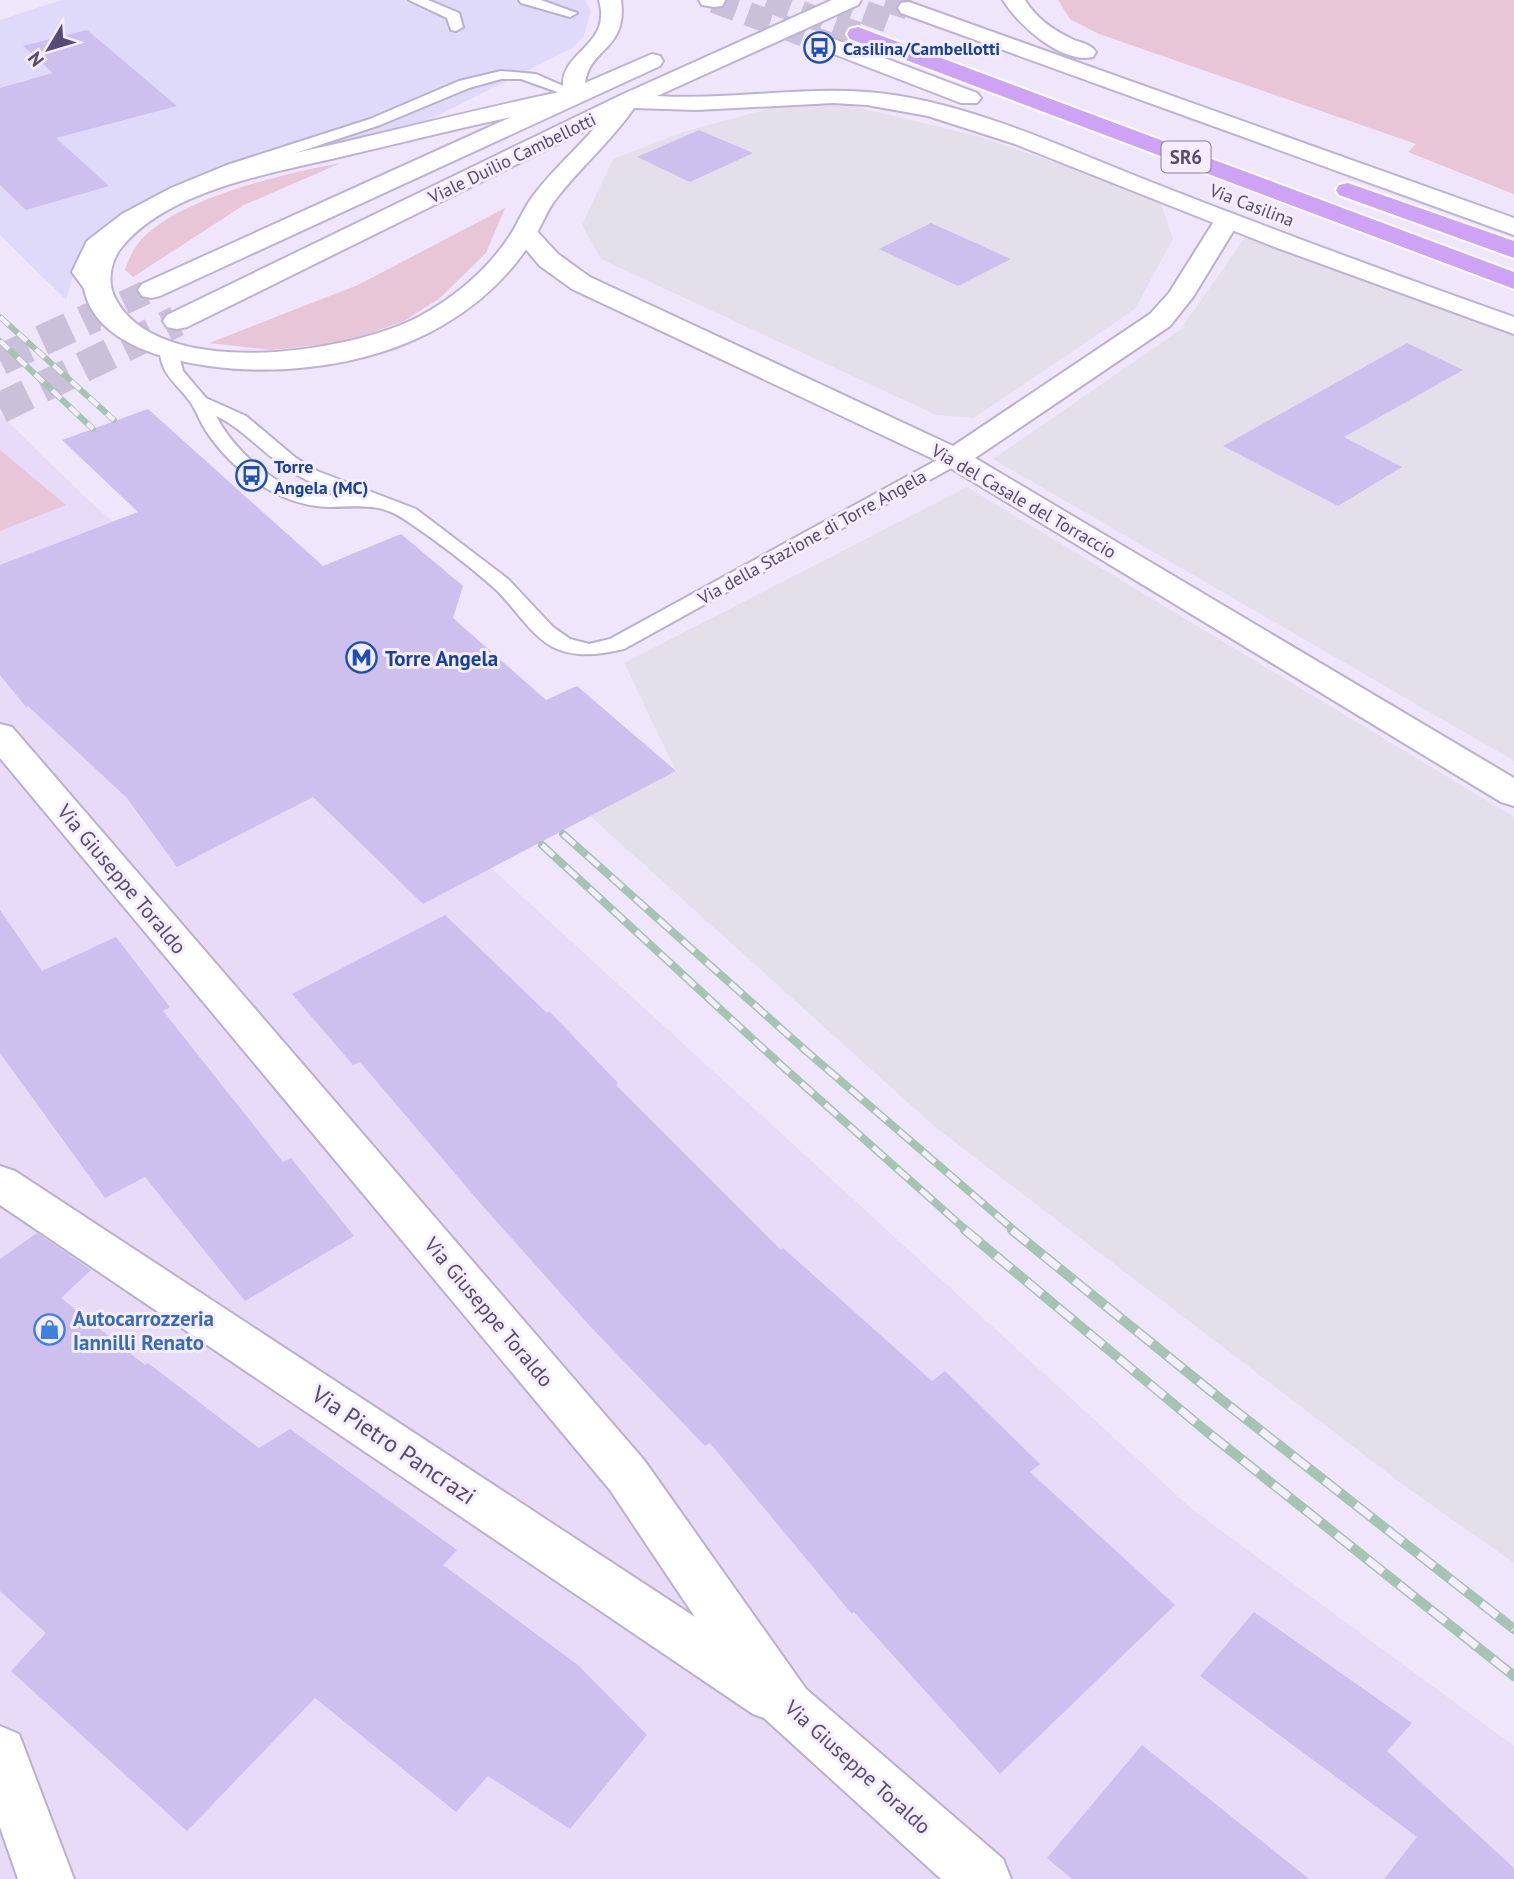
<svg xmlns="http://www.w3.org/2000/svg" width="1514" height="1879" viewBox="0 0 1514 1879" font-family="'PT Sans',sans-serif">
<rect width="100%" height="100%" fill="#f0e6fb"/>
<!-- residential -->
<polygon fill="#e8dbf7" points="0,414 80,492 1192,1509 1514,1746 1514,1879 0,1879"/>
<!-- commercial -->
<polygon fill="#e0dafa" points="61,0 585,0 591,11 584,36 572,48 425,122 268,160 95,239 79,257 66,300 0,235 0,20"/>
<!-- industrial -->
<g fill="#e4e0eb">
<polygon points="848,105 977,136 1107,180 1161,204 1173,239 1135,309 974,418 936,415 601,259 582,225 613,159 683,132 775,107"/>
<polygon points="1246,236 1514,336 1514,761 993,459 1180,330"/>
<polygon points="967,487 1514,817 1514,1563 1406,1487 935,1127 590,816 676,771 624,663"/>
</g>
<!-- green -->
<g fill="#e8c5d7">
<polygon points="1058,0 1514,0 1514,194 1408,152 1416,144 1099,34 1070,19"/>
<path d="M341 163 244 205 133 277 125 270C129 259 133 249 140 241 178 198 286 173 341 163Z"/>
<polygon points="505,208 486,253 440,298 404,321 365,335 326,344 272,350 209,343 358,285"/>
<polygon points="0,450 66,505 0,531"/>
</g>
<!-- building -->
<g fill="#cdbfee">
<polygon points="87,30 177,106 56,138 109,186 26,210 0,185 0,88 53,73 23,46"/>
<polygon points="699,130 753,153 690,182 637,157"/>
<polygon points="931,223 1011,259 958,286 879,249"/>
<polygon points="1407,343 1463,370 1344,437 1402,467 1338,506 1223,446"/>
<polygon points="148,409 323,566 401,534 463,586 453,618 546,700 577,686 676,771 423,904 313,797 177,867 127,798 28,706 26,707 0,675 0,565 138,512 62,440"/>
<polygon points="0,910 42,971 116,937 170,1007 163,1011 283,1162 291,1158 354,1236 245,1301 145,1177 105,1198 0,1053"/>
<polygon points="445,915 547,1013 549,1011 618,1083 616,1085 781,1250 783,1248 932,1381 945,1371 1040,1464 1030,1472 1175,1605 1000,1774 854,1612 852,1614 710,1443 705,1446 589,1325 481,1204 360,1062 353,1065 292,994"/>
<polygon points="37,1233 91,1270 61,1298 145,1365 148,1363 259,1448 290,1429 457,1550 443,1565 578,1665 647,1735 570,1829 488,1776 456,1812 315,1698 187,1831 11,1671 46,1633 0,1591 0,1259"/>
<polygon points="1254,1612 1412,1723 1387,1751 1514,1868 1514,1879 1384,1879 1417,1837 1200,1676"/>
<polygon points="1142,1745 1309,1879 1072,1879 1047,1858"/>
</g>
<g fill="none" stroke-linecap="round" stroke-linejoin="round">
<!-- secondary-tunnel-far1 -->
<g stroke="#cac0d9" stroke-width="24" stroke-dasharray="24 12" stroke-linecap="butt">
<polyline points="886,0 909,8"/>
<polyline points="714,1 834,46"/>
<polyline points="91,318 151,290"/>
</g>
<!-- secondary-tunnel -->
<g stroke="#cac0d9" stroke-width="31" stroke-dasharray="31 15" stroke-linecap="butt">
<polyline points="0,360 95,316"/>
<polyline points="0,408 177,321"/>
</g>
<!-- primary-tunnel -->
<g stroke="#cac0d9" stroke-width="24" stroke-dasharray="24 12" stroke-linecap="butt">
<polyline points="767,0 858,34"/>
<polyline points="831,0 888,21"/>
</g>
<defs>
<g id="lane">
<polygon points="409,0 428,0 459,13 463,27 456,31 451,30 447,18"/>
<polygon points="519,0 541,0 577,13 570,17 521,3"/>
<polygon points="501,71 536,74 584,95 577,99 521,79 501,79 469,88 380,125 238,172 182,195 133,221 100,247 89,271 109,298 106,302 94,302 72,272 87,241 122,214 171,188 227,165 370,119 459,81"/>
<path d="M169 345 178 350 183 371 206 398 246 416 296 458 317 471 416 509 508 579 553 627 570 639 589 644 610 639 948 454H962L964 458 962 462 624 649C601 654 580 658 557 649 531 638 514 605 493 587 466 563 434 539 404 519 378 502 357 507 328 507 278 505 234 472 206 431 200 422 197 412 191 403 179 385 160 375 160 350ZM216 416C242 428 260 450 283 466 302 480 323 487 344 495 330 495 314 496 300 491 268 481 231 446 216 416Z"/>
</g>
<g id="street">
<polygon points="1227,212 1236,215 1240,220 1193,297 1170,326 975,458 1514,778 1514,806 1501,802 944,464 572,289 540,266 512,233 516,228 525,225 534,228 558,254 590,277 953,446 1150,314 1169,293 1218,215"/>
<polygon points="0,724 12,727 644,1460 806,1689 1003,1859 1011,1879 941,1879 764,1718 753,1714 0,1205 0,1166 15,1171 695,1617 610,1490 0,758"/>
<polygon points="0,1726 19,1734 74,1879 18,1879 0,1827"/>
</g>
<g id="secondary">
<path d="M599 0H621C628 50 589 48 585 83L652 54 660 56 663 61 660 66 160 296 151 298 142 296 138 290 142 284 511 117C455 129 400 143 344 156 274 173 168 189 121 248 110 262 107 283 115 298 158 383 354 353 422 315 456 296 487 270 509 237 518 224 523 209 533 196 552 170 577 149 598 124L187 327 177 329 167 327 163 321 167 315 619 96 832 0H861L858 5 657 96C738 101 819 82 900 96 988 111 1069 150 1151 182 1271 229 1392 274 1514 317V334L1272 246 1015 144 928 116 867 105 833 103 696 110 634 108C610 143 578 169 553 203 546 213 542 225 535 236 512 273 481 303 443 325 365 371 252 381 165 357 131 347 92 328 84 289 78 260 103 232 125 217 187 172 267 160 340 143 415 125 489 107 564 91 556 58 600 48 601 17 602 12 600 5 599 0Z"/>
<polygon points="699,0 724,0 725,1 722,6 714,7 702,5"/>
<path d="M1003 0H1025C1036 18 1053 30 1072 39 1081 43 1091 44 1096 52L1093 57C1062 64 1018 25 1003 0Z"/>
<polygon points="909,2 1514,218 1514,235 901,13 898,8 901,3"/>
<polygon points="834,39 977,93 981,98 977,103 961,103 826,51 823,46 826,41"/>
</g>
<g id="primary">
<polygon points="858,27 1514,272 1514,289 850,39 847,34 850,29"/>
<polygon points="1348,183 1514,241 1514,258 1339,195 1336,190 1339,185"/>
</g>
</defs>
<!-- lane casing -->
<use href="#lane" stroke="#bab0ce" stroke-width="4"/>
<!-- street casing -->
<use href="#street" stroke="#bab0ce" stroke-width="4"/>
<!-- secondary casing -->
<use href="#secondary" stroke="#beb1d5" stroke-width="4"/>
<!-- primary casing -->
<use href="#primary" stroke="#fff" stroke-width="4"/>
<!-- lane -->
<use href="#lane" fill="#fff" fill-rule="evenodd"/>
<!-- street -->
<use href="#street" fill="#fff" fill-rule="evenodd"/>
<!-- secondary -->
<use href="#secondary" fill="#fff" fill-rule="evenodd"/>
<!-- primary -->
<use href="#primary" fill="#cea2f5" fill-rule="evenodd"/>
<defs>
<g id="rail-far2">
<polyline points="0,317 114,420"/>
<polyline points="0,341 93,429"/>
</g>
<g id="rail-far1">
<polyline points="563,834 805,1050 1015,1231"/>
<polyline points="542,845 781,1065 967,1231"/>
</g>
<g id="rail">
<polyline points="965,1230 1206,1431 1514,1676"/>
<polyline points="1012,1230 1223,1401 1514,1629"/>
</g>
</defs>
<!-- rail-far2 casing -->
<use href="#rail-far2" stroke="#a5c4b2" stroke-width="6"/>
<!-- rail-far1 casing -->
<use href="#rail-far1" stroke="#a5c4b2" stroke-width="8"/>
<!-- rail casing -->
<use href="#rail" stroke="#a5c4b2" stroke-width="10"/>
<!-- rail-far2 -->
<use href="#rail-far2" stroke="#f5ecfe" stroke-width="4.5" stroke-dasharray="12" stroke-linecap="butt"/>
<!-- rail-far1 -->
<use href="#rail-far1" stroke="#f5ecfe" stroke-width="5" stroke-dasharray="16" stroke-linecap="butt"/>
<!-- rail -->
<use href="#rail" stroke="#f5ecfe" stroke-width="7" stroke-dasharray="20" stroke-linecap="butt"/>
</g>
<!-- icons -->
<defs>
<symbol id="bus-ring" viewBox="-11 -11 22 22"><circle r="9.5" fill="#f5ecfe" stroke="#1a4fb4" stroke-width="1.5"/><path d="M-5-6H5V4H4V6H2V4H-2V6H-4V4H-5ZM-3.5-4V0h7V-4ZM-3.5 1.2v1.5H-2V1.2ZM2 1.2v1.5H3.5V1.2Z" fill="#1a4fb4"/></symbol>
<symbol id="metro-ring" viewBox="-11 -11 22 22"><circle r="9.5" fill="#f5ecfe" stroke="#1a4fb4" stroke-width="1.5"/><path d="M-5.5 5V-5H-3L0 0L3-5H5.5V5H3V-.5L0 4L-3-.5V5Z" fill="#1a4fb4"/></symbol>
<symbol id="shop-ring" viewBox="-11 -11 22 22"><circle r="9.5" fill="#f5ecfe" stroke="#3f7fe0" stroke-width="1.5"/><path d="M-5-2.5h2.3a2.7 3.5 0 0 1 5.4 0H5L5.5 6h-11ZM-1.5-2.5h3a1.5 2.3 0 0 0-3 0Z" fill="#3f7fe0"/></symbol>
</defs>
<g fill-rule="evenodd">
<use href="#bus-ring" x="802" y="30" width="35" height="35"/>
<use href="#bus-ring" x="234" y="458" width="35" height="35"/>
<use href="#metro-ring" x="344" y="640" width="35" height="35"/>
<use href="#shop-ring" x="32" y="1312" width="35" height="35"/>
</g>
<g text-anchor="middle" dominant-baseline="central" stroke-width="6" stroke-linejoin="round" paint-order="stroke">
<!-- far-transit labels -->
<g font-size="18" font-weight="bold" fill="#164399" stroke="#f5ecfe" text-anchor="start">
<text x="843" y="48">Casilina/Cambellotti</text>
<text x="274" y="466">Torre<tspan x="274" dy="21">Angela (MC)</tspan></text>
</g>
<!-- far-street labels -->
<g font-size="18" fill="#564c72" stroke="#f5ecfe">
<text transform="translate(512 158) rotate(-26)">Viale Duilio Cambellotti</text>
<text transform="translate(1252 205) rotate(21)">Via Casilina</text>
<text transform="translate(1024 501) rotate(30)">Via del Casale del Torraccio</text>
<text transform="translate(812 537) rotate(-29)">Via della Stazione di Torre Angela</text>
</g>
<!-- shield labels -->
<rect fill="#f5ecfe" stroke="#867c9c" stroke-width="2" x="1161.5" y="141.5" width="49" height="31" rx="5"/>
<g font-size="19" font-weight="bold" fill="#564c72">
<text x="1186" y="157">SR6</text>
</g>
<!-- transit labels -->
<g font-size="21" font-weight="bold" fill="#164399" stroke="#f5ecfe" text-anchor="start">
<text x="385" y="658">Torre Angela</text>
</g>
<!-- street labels -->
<g font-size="21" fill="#564c72" stroke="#f5ecfe">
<text transform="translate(122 879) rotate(50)">Via Giuseppe Toraldo</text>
<text transform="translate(489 1312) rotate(50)">Via Giuseppe Toraldo</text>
<text transform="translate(858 1767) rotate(42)">Via Giuseppe Toraldo</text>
</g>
<!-- shop labels -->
<g font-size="21" font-weight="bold" fill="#366cbe" stroke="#f5ecfe" text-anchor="start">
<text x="73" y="1318">Autocarrozzeria<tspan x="73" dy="24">Iannilli Renato</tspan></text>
</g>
<!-- near-street labels -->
<g font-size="24" fill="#564c72" stroke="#f5ecfe">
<text transform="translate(394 1445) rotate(34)">Via Pietro Pancrazi</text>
</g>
</g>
<!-- north arrow -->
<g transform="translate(49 49) rotate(232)" stroke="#f5ecfe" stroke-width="5" paint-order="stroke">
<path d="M0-5L12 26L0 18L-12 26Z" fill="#564c72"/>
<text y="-10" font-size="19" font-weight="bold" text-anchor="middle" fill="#564c72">N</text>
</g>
</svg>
